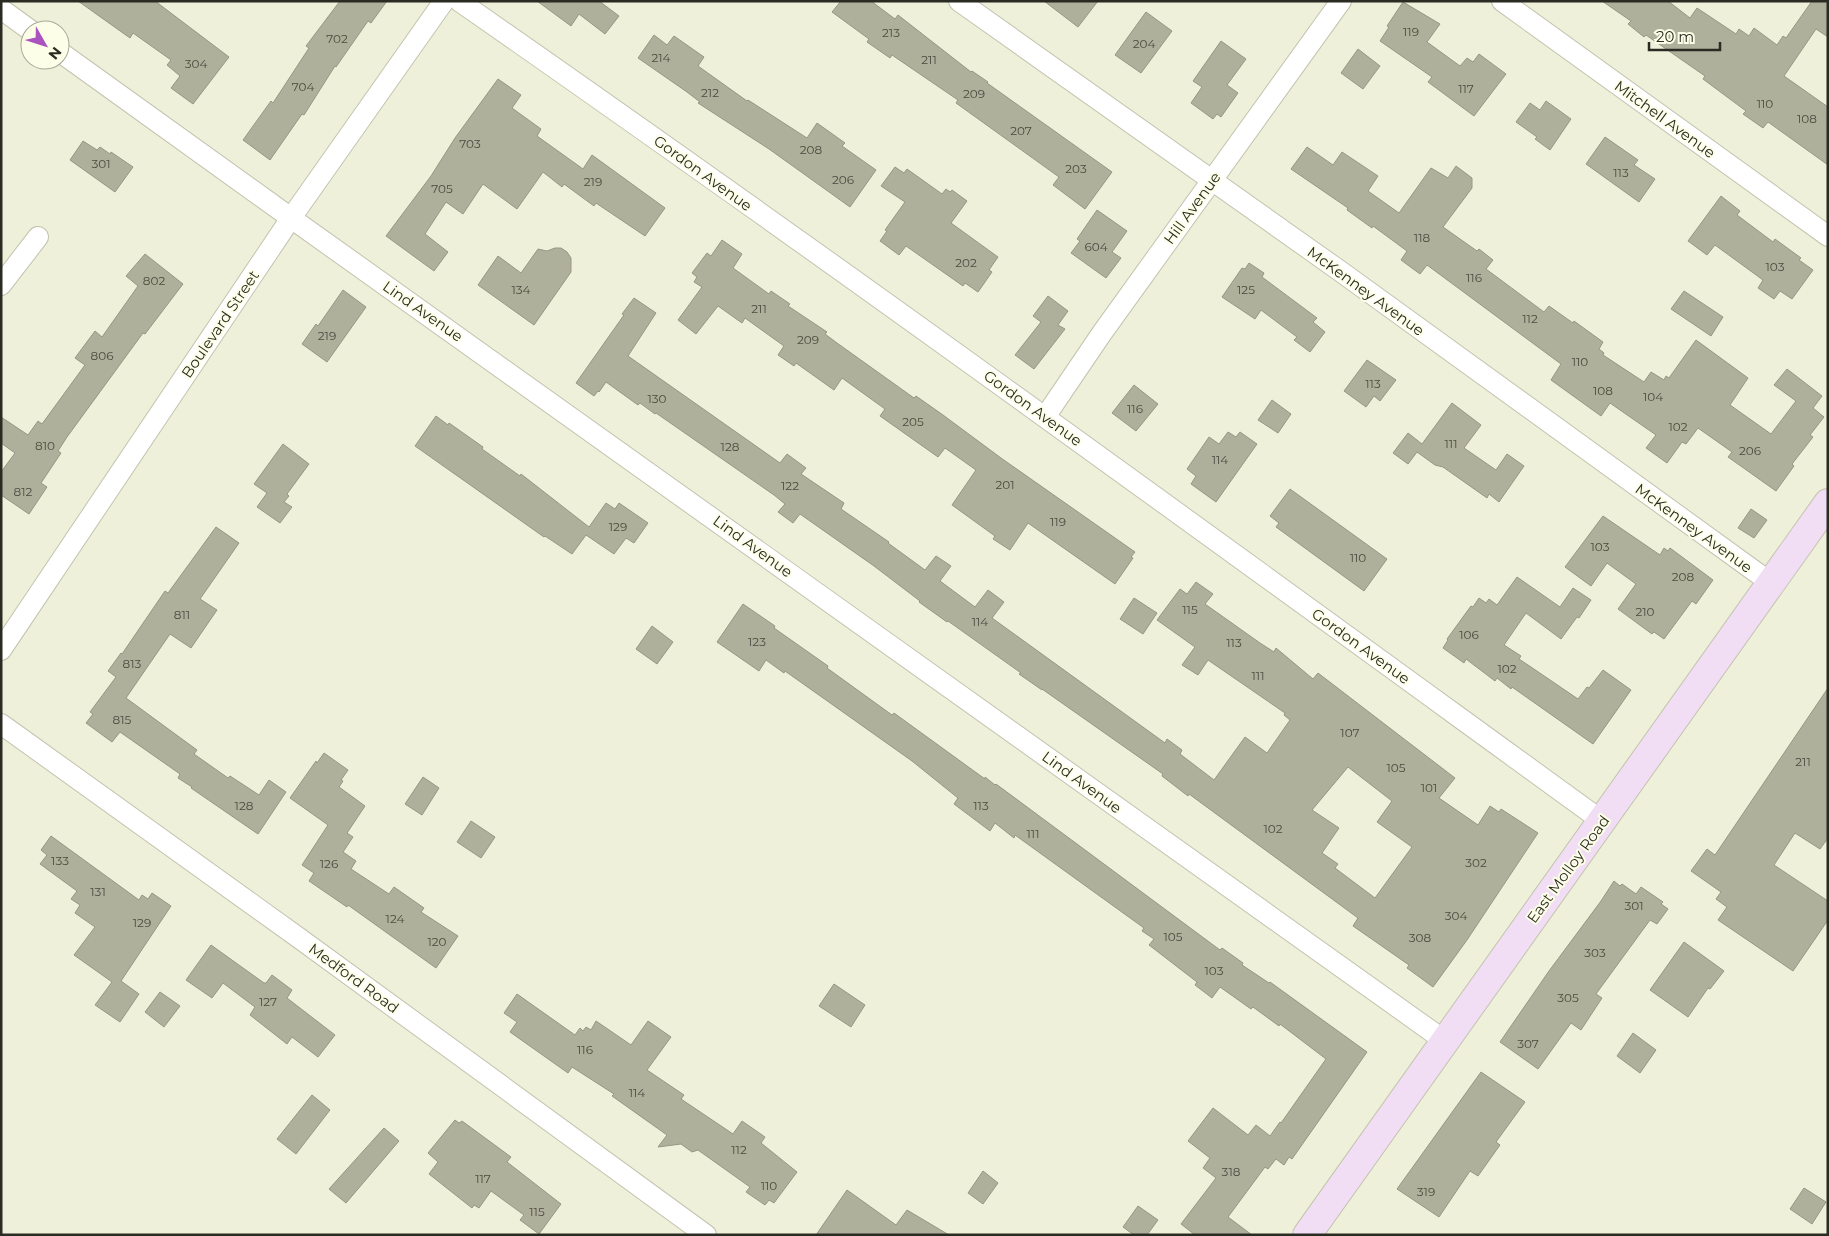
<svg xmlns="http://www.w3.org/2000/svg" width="1829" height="1236" viewBox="0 0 1829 1236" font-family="Montserrat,sans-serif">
<rect width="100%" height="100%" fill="#eff0da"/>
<!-- building -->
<g fill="#afb09b" stroke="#969783" fill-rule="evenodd">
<polygon points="78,1 155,1 229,57 193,104 171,88 180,76 167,65 171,60 133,33 130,38"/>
<polygon points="340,1 387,1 371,23 368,21 336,67 335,66 304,115 302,114 270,160 243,140 271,101 273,103 309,48 306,46"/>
<polygon points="537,1 599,1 619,16 605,34 579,14 571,26"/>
<polygon points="841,1 871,1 895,19 898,15 971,72 972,71 988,82 987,83 1112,172 1085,209 1053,185 1059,177 956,103 958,100 892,55 890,58 867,42 869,39 832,12"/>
<polygon points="1044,1 1098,1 1078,27"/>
<polygon points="1602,1 1668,1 1690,18 1697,8 1736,34 1739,29 1749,36 1754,28 1777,45 1783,36 1786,38 1812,1 1828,1 1828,37 1816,29 1784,76 1828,107 1828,165 1768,122 1763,128 1743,114 1746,111 1703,79 1705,76 1646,35 1644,37 1628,24 1631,21"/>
<polygon points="1403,2 1440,24 1427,42 1460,66 1467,58 1473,62 1479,54 1506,74 1474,116 1428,82 1432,77 1380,41 1389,27 1387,26"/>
<polygon points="1146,12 1172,31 1141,73 1115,55"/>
<polygon points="654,35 667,45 674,36 704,57 698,66 747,101 748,100 807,138 817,123 845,143 842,146 876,170 850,207 769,149 698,103 700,102 687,92 638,58"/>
<polygon points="1221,41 1246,59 1227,85 1238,93 1221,117 1217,114 1213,119 1191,103 1202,87 1193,81"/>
<polygon points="1358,49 1380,66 1363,89 1341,73"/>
<polygon points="498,79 521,95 512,108 541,129 537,136 583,169 592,155 665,208 645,236 596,203 594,206 564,184 562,187 543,172 517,209 483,184 463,214 446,202 425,234 448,252 434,271 386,236 431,176 455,138"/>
<polygon points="1546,101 1571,119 1550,150 1535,139 1537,137 1516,122 1530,103 1540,110"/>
<polygon points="1605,137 1638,160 1634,165 1655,179 1639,202 1586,164"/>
<polygon points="83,141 97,150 100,147 110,154 111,152 133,167 115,192 70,160"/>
<polygon points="1307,147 1333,165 1342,152 1378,176 1368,191 1399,213 1431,168 1448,178 1456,166 1472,178 1472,188 1443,227 1477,251 1479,249 1493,260 1486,269 1544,312 1549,306 1573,323 1574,321 1603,342 1599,349 1604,353 1603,355 1644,382 1651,372 1664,380 1666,376 1669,378 1696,340 1748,378 1730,405 1771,434 1796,401 1774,385 1787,369 1822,396 1813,408 1824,417 1810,435 1813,437 1792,464 1794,466 1776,491 1728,457 1732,452 1698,428 1686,444 1682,442 1667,463 1646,448 1656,435 1610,403 1601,416 1551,380 1561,364 1427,265 1420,274 1401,260 1407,251 1373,226 1372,228 1347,210 1348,208 1291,169"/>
<polygon points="895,167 904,173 907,169 942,194 946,189 950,192 952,190 967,201 951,223 998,257 989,270 992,272 978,292 965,283 963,286 906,246 899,255 880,241 887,231 885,230 905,202 881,186"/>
<polygon points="1721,196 1740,211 1737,215 1773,242 1775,239 1801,258 1799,260 1813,270 1792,299 1780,291 1774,299 1758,288 1763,280 1715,245 1707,255 1688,241"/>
<polygon points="1097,210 1127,231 1112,252 1121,258 1106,278 1071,253 1080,241 1077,239"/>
<polygon points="722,240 742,254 733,268 769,294 771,291 790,304 788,306 827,332 825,334 837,343 914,398 916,396 943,415 1001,458 1135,552 1131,557 1133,558 1115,584 1028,523 1010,550 993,539 995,536 952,505 976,470 945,448 938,457 880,416 885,409 842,378 834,390 796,363 794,366 778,355 784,346 745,318 742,323 718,306 696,334 678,320 702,287 694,282 697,277 692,273 707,253 711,256"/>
<polygon points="555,248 561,248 567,252 571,258 571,272 534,325 478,285 498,256 521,273 538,249 547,251"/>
<polygon points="145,254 183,284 145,334 143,333 67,437 58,451 61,453 41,483 47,487 29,514 1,495 1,472 15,453 1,443 1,417 28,435 38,421 42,424 85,365 75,358 95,331 102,337 138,286 126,276"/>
<polygon points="1249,263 1264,273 1262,277 1317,318 1313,322 1325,332 1310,352 1294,340 1297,337 1261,310 1255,319 1222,297 1242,268 1245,269"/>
<polygon points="343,290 366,307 327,362 302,344 316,324 318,326"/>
<polygon points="1684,291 1723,317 1711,336 1671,309"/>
<polygon points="1048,296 1068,311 1058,325 1065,329 1034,369 1015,355 1041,322 1033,316"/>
<path d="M634 298 656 313 628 356 780 463 787 454 806 468 801 474 844 503 841 509 889 542 888 543 925 570 936 556 951 566 940 581 975 607 988 590 1004 602 992 618 1165 743 1167 739 1182 750 1180 754 1214 780 1245 737 1267 753 1290 720 1284 715 1285 713 1208 660 1198 675 1182 665 1195 647 1157 620 1180 589 1187 594 1196 582 1213 594 1205 604 1260 643 1274 652 1276 648 1313 679 1318 673 1455 778 1439 798 1478 825 1490 806 1499 812 1501 809 1538 833 1467 940 1433 987 1407 968 1409 965 1353 926 1358 918 1189 794 1188 796 1162 776 1163 774 1042 689V690L1019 674 1021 673 948 621 947 622 919 602 920 601 874 566 800 514 793 523 778 512 785 504 774 495 656 413 655 414 640 403 638 405 606 382 599 392 598 391 594 396 576 383 624 315 622 314ZM1348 767 1392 801 1377 822 1412 847 1375 898 1335 868 1338 864 1322 853 1339 828 1312 810Z"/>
<polygon points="1367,360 1396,380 1380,401 1374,396 1366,407 1344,391"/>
<polygon points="1134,385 1158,404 1136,431 1112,413"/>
<polygon points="1272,400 1291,414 1278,433 1258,420"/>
<polygon points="1452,403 1481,425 1464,448 1496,470 1507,454 1524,466 1499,502 1489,494 1487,498 1443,467 1435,465 1417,452 1408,464 1393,453 1408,433 1422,444"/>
<polygon points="436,416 448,425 449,423 483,447 482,449 520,476 521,474 589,527 606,503 615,509 619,503 648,523 634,543 626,538 614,554 586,535 572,554 545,536 544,537 415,446"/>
<polygon points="1228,432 1236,437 1240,432 1257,444 1216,502 1191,484 1196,476 1187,469 1209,437 1219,444"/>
<polygon points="283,444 309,464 287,494 289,496 284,502 292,507 280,523 257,507 267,493 254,484"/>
<polygon points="1290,489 1387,559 1364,591 1276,527 1279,523 1270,516"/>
<polygon points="1751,509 1767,520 1754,538 1738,528"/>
<polygon points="1603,516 1660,555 1664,548 1668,551 1670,548 1713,580 1696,604 1692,601 1664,639 1654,632 1652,634 1618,609 1636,584 1607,563 1591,586 1565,567"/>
<polygon points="216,527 239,543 200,599 217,610 191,648 170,634 126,698 197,750 194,754 228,778 230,776 259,795 269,780 286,792 258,834 191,788 192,787 178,778 180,774 120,732 112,742 86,723 93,714 90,712 116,677 108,671 121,653 122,654 165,591 168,593"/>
<polygon points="1517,577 1560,607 1573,588 1591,600 1579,618 1577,617 1561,639 1526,613 1504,645 1521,656 1519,659 1528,665 1578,699 1587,687 1589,688 1603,670 1631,690 1593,744 1512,687 1511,689 1497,678 1495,681 1466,659 1464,663 1443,648 1448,640 1447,639 1471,606 1473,607 1479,598 1486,603 1489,599 1497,605"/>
<polygon points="1134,598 1157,613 1143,634 1120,619"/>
<polygon points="743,604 775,626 774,628 828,666 827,668 892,715 894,713 985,779 985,777 995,785 996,784 1220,950 1222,948 1243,963 1242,965 1269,983 1270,982 1367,1052 1292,1159 1289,1157 1284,1165 1276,1159 1268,1169 1265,1167 1228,1217 1252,1235 1195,1235 1181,1224 1216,1178 1203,1168 1210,1158 1188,1141 1213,1108 1248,1135 1256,1125 1270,1136 1280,1122 1281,1123 1326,1059 1280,1024 1279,1026 1253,1007 1251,1009 1220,987 1212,998 1195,985 1197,982 1149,945 1154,939 1142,931 1144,928 1015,835 1014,838 995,823 990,831 954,804 958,798 912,761 785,671 784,673 766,660 759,671 717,642"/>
<polygon points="652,626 673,642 657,664 636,649"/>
<polygon points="1828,688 1828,838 1820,849 1795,833 1774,865 1828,901 1828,920 1793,971 1718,920 1727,907 1716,899 1721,892 1691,871 1707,849 1715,855"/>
<polygon points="324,753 348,770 341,780 343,781 339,787 365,806 347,833 353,837 343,852 356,861 351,869 389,894 394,887 424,908 421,912 458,936 436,968 348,905 347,907 309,881 314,873 302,865 328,825 290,798 316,761 317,763"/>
<polygon points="423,777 439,788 422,815 405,804"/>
<polygon points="471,821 495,837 481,858 457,842"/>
<polygon points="51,836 139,900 142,895 148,899 152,893 171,906 121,981 139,994 120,1022 95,1005 112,982 74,955 95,927 75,913 80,905 71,899 77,891 40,864 47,855 41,850"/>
<polygon points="1614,881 1620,886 1622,884 1636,894 1641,887 1663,902 1661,904 1668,909 1657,924 1650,920 1596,994 1602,998 1581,1030 1571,1023 1538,1069 1500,1042 1549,971 1601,901"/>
<polygon points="1684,942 1724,971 1710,989 1708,988 1688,1017 1650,990"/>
<polygon points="211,945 264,983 266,983 272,975 292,990 287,998 335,1035 318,1057 292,1037 287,1044 250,1015 255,1007 223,983 212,998 186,980"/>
<polygon points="834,984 865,1005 851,1027 819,1006"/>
<polygon points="160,992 180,1006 164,1027 145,1012"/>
<polygon points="517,994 575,1035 580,1028 583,1031 586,1027 591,1030 596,1021 631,1045 648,1021 671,1037 647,1070 684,1095 681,1099 733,1134 742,1121 765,1137 761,1143 797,1172 774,1203 769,1200 765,1205 746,1192 750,1187 698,1150 692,1152 681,1144 658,1147 667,1135 612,1096 614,1094 572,1067 568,1073 510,1032 517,1022 504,1013"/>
<polygon points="1633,1033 1656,1050 1640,1073 1617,1056"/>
<polygon points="1481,1072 1525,1102 1496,1142 1500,1145 1478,1176 1470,1171 1439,1217 1397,1189"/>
<polygon points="312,1095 330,1110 296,1154 277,1139"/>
<polygon points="455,1120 459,1123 462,1121 511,1157 507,1162 561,1204 539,1234 520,1220 524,1215 491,1191 479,1208 474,1205 472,1208 429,1174 438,1162 428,1153"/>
<polygon points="384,1128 399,1141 346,1203 329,1189"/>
<polygon points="983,1171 998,1183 983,1204 968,1193"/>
<polygon points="1804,1188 1826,1202 1812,1224 1790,1209"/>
<polygon points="847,1190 896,1225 907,1210 949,1235 816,1235"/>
<polygon points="1138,1206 1158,1220 1147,1235 1134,1235 1123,1227"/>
</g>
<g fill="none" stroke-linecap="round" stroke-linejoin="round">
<defs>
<g id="street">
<path d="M459 1C844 269 1223 546 1602 821"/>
<polyline points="959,1 1340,271 1771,583"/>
<polyline points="1502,1 1828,236"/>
<polyline points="1,9 30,30"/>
<polyline points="60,52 291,218 1445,1041"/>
<polyline points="1,285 38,237"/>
<polyline points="1045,417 1102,333 1341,1"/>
<polyline points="1,650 291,218 444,1"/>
<polyline points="1,724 299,938 706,1235"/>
</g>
<polyline id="secondary" points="1307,1235 1828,503"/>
</defs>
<!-- street casing -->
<use href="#street" stroke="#c3c4af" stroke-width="22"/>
<!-- secondary casing -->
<use href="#secondary" stroke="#c3c4af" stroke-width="30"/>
<!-- street -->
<use href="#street" stroke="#fff" stroke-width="20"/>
<!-- secondary -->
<use href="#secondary" stroke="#f1def5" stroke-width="28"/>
</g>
<g text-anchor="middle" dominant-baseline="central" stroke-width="4" stroke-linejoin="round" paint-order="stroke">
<!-- number labels -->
<g font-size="12" fill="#4b4c40">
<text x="1411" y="31">119</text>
<text x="891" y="32">213</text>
<text x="337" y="38">702</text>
<text x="1144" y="43">204</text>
<text x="661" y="57">214</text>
<text x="929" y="59">211</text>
<text x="196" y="63">304</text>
<text x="303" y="86">704</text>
<text x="1466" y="88">117</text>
<text x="710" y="92">212</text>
<text x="974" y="93">209</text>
<text x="1765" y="103">110</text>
<text x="1807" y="118">108</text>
<text x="1021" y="130">207</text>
<text x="470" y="143">703</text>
<text x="811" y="149">208</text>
<text x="101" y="163">301</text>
<text x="1076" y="168">203</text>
<text x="1621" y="172">113</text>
<text x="843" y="179">206</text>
<text x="593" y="181">219</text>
<text x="442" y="188">705</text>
<text x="1422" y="237">118</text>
<text x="1096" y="246">604</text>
<text x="966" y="262">202</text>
<text x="1775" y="266">103</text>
<text x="1474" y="277">116</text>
<text x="154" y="280">802</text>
<text x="521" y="289">134</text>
<text x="1246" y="289">125</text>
<text x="759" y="308">211</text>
<text x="1530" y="318">112</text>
<text x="327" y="335">219</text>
<text x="808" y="339">209</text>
<text x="102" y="355">806</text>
<text x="1580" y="361">110</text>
<text x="1373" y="383">113</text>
<text x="1603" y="390">108</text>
<text x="1653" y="396">104</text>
<text x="657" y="398">130</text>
<text x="1135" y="408">116</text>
<text x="913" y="421">205</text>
<text x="1678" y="426">102</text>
<text x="1451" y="443">111</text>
<text x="45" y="445">810</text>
<text x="730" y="446">128</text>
<text x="1750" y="450">206</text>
<text x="1220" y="459">114</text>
<text x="1005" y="484">201</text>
<text x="790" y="485">122</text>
<text x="23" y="491">812</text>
<text x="1058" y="521">119</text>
<text x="618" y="526">129</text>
<text x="1600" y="546">103</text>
<text x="1358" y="557">110</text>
<text x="1683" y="576">208</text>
<text x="1190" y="609">115</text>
<text x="1645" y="611">210</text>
<text x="182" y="614">811</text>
<text x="980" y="621">114</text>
<text x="1469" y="634">106</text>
<text x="757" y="641">123</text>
<text x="1234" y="642">113</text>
<text x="132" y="663">813</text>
<text x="1507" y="668">102</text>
<text x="1258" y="675">111</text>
<text x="122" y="719">815</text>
<text x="1350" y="732">107</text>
<text x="1803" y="761">211</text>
<text x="1396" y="767">105</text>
<text x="1429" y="787">101</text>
<text x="244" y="805">128</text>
<text x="981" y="805">113</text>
<text x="1273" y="828">102</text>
<text x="1033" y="833">111</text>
<text x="60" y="860">133</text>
<text x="1476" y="862">302</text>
<text x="329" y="863">126</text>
<text x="98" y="891">131</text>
<text x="1634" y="905">301</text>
<text x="1456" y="915">304</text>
<text x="395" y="918">124</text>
<text x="142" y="922">129</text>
<text x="1173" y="936">105</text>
<text x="1420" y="937">308</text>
<text x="437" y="941">120</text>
<text x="1595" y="952">303</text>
<text x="1214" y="970">103</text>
<text x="1568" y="997">305</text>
<text x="268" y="1001">127</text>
<text x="1528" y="1043">307</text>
<text x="585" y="1049">116</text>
<text x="637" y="1092">114</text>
<text x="739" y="1149">112</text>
<text x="1231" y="1171">318</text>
<text x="483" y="1178">117</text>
<text x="769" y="1185">110</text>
<text x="1426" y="1191">319</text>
<text x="537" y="1211">115</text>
</g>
<!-- street labels -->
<g font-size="15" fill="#2a2b22" stroke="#fcfee7">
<text transform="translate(1665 119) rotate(36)">Mitchell Avenue</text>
<text transform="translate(703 173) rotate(36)">Gordon Avenue</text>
<text transform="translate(1192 208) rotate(-54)">Hill Avenue</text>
<text transform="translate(1366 291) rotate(36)">McKenney Avenue</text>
<text transform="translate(423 311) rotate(35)">Lind Avenue</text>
<text transform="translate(220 324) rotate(-56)">Boulevard Street</text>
<text transform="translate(1033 408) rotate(36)">Gordon Avenue</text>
<text transform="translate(1694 528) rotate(36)">McKenney Avenue</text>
<text transform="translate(753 546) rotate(36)">Lind Avenue</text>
<text transform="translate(1361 646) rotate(36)">Gordon Avenue</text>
<text transform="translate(1082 782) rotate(36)">Lind Avenue</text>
<text transform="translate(1568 869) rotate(-54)">East Molloy Road</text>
<text transform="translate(354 978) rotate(36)">Medford Road</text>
</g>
</g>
<!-- border -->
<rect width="1829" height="1236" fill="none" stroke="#2a2b22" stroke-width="5"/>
<!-- north arrow -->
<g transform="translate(45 45) rotate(129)"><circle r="24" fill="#fcfee7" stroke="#a8aa98"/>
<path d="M0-4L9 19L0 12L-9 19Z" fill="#aa52bf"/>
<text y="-8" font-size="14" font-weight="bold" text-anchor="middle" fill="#2a2b22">N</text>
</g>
<!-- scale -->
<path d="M1649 42v8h71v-8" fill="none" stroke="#2a2b22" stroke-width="2.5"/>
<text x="1656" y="42" font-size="15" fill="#2a2b22" stroke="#fcfee7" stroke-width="4" paint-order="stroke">20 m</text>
</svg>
